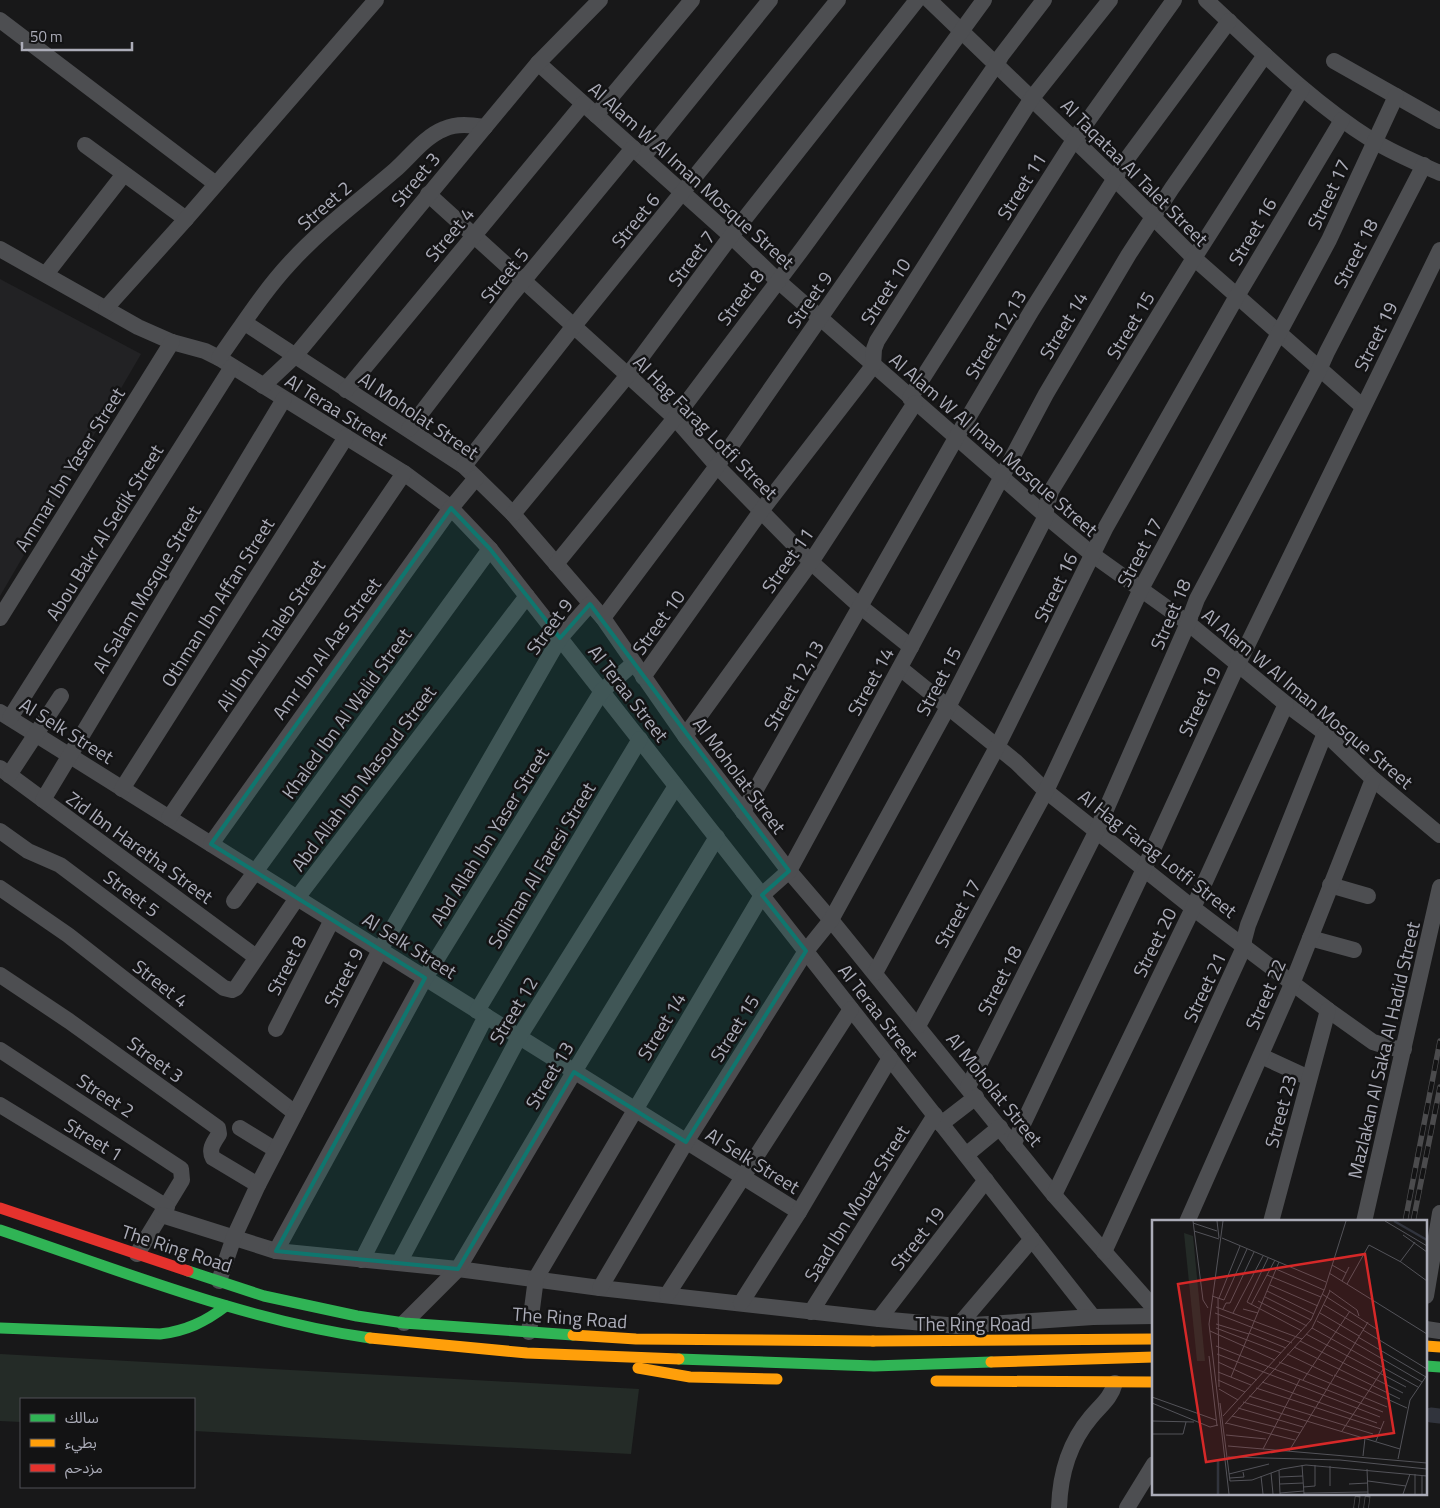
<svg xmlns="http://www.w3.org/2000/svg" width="1440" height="1508" viewBox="0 0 1440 1508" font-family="'Titillium Web','Noto Sans Arabic',sans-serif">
<rect width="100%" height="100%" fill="#181819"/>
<!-- built -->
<polygon fill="#222224" points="0,279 141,354 0,596"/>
<!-- green -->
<polygon fill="#242b27" points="0,1354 639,1389 631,1454 194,1431 194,1399 21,1399 21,1422 0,1421"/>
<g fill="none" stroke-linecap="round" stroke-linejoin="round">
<!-- canal -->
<polyline stroke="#31343d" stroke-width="15" points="1431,1415 1440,1416"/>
<!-- street -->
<g stroke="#4d4e51" stroke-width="16">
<polyline points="929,0 1114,178 1194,258 1362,406"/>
<path d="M1206 0C1259 49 1310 101 1372 140 1393 153 1417 163 1440 173"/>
<polyline points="0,20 216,184"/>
<polyline points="1334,61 1440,121"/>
<polyline points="538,63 731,236 777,280 1046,516 1093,555 1188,623 1286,704 1325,733 1373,779 1440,835"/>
<polyline points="596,115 692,0"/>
<polyline points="85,145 186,219"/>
<polyline points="643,157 770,0"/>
<polyline points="428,194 675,418 717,466 811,562 861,607 911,647"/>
<polyline points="0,249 138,327 172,342 205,351 219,358 404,473 451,508 490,549 1093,1317"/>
<polyline points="46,274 124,174"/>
<polyline points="106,308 186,219 376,0"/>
<polyline points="245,323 464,466 513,514 603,618 685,736 789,871 831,920 1054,1195 1154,1308"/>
<path d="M219 358C242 326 263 292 290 263 321 229 359 201 395 170 410 157 424 137 444 129 457 123 471 125 485 127"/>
<polyline points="263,386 295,356 538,63 600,0"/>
<polyline points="346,390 583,104"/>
<polyline points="910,398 1074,140 1174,0"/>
<polyline points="409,429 510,297 633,148"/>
<polyline points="464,466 573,327 838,0"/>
<polyline points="513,514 628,375 731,236 917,0"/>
<polyline points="556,564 675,418 803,248 984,0"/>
<polyline points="0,618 172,342"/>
<polyline points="603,618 717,466 996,65 1001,56 1044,0"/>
<polyline points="900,668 1016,762 1046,791 1193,908 1328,1010 1373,1042 1392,1048 1404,1049"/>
<polyline points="643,677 761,511 873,366 874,349 877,341 1032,98 1110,0"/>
<polyline points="0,712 799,1212"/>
<polyline points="10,718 232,367"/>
<polyline points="685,736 811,562 915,403"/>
<polyline points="0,768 256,957"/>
<polyline points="9,775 61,696"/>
<polyline points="122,789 346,437"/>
<polyline points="43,800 284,399"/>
<polyline points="743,812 956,438 1032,310 1129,156 1229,21"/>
<polyline points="169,818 404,473"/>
<polyline points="0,831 28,851 60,865 224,988 232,990 236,988 297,898 527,596"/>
<polyline points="211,844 451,508 476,478"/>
<polyline points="1330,885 1368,896"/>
<polyline points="0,888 68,935 295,1113"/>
<polyline points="234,901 490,549"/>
<polyline points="1310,938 1354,950"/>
<polyline points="875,973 997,747 1106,527 1237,296 1342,120"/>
<path d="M0 975 69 1021 218 1128 219 1134C214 1142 208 1149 213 1158L258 1185"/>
<polyline points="477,1011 640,739"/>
<polyline points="918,1026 1046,791 1141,589 1329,240 1396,96"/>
<polyline points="276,1029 332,920"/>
<polyline points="0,1050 181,1169 182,1180 137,1254"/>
<polyline points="1261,1056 1309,1078"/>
<polyline points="968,1087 1097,830 1188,623 1197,599 1319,370 1327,352 1424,165"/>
<polyline points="0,1105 167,1207"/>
<polyline points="941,1124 976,1097"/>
<polyline points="240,1128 276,1150"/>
<polyline points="1013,1145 1144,869 1238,664 1440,250"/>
<polyline points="966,1155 1000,1127"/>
<polyline points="1054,1195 1193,908 1286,704"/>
<polyline points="162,1215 276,1251 458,1269 600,1288 879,1319 958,1326 1093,1317 1154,1316"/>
<polyline points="1187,1222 1292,984 1373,779"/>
<polyline points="1271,1222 1328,1010"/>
<polyline points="1364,1222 1440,887"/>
<polyline points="276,1251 425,978 602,691 634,663"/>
<polyline points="1104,1252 1244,947 1244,940 1248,925 1325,733"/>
<polyline points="362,1260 486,1016"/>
<polyline points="399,1263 519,1037 676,786"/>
<polyline points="219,1281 234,1237 258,1185 380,950 560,638 590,604"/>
<polyline points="600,1288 686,1142 806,951 831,920 948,707 1046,516 1046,508 1051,491 1194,258 1302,89"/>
<polyline points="667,1295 851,1009"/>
<polyline points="1426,1296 1440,1213"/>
<polyline points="741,1303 799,1212 890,1058"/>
<polyline points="811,1312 935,1115"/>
<polyline points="879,1319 986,1180"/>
<polyline points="404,1323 458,1269 574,1072 717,837"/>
<polyline points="958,1326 1032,1239"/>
<polyline points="1426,1329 1440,1331"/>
<polyline points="529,1332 536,1278 762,895 789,871 911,647 1046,394 1129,254 1172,188 1265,55"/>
<path d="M1059 1508C1060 1475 1069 1443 1091 1417 1101 1405 1111 1398 1115 1383"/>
<polyline points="1127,1508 1154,1464"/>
</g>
<!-- fast -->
<g stroke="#30b455" stroke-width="11">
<path d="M0 1230C122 1271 243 1320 370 1338"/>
<polyline points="188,1271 264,1296 357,1316 404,1323 573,1335"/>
<path d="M0 1328 160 1334C186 1331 205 1322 226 1306"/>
<polyline points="679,1359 874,1366 991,1362"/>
<polyline points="1426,1366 1440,1367"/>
</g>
<!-- slow -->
<g stroke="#ff9f0a" stroke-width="11">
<polyline points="573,1335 636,1339 873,1341"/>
<polyline points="370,1338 527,1353 679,1359"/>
<polyline points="1426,1346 1440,1347"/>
<polyline points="991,1362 1154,1357"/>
<polyline points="638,1368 690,1377 777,1379"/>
<polyline points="936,1381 1154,1382"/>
</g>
<!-- jam -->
<polyline stroke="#e5322d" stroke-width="11" points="0,1208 188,1271"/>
<defs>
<g id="rail">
<polyline points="1405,1222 1440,1041"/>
<polyline points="1413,1222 1440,1087"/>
<polyline points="1356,1508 1358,1494"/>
<polyline points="1366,1508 1368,1494"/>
</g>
</defs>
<!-- rail casing -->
<use href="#rail" stroke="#4b4b4d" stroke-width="5.5"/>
<!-- rail -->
<use href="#rail" stroke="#131314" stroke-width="4" stroke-dasharray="11" stroke-linecap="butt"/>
<!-- slow-bridge -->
<polyline stroke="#ff9f0a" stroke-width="11" points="873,1341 1154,1339"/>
</g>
<!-- marked area -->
<path fill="#0f766e" fill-opacity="0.2" stroke="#0f766e" stroke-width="4" stroke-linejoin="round" d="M451 508 490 549 560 638 590 604 789 871 762 895 806 951 686 1142 574 1072 458 1269 276 1251 425 978 211 844Z"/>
<g text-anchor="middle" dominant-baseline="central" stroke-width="5" stroke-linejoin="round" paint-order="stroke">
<!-- street labels -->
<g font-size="19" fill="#abacb8" stroke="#131314">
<text transform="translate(1135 172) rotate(45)">Al Taqataa Al Talet Street</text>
<text transform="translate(692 175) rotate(42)">Al Alam W Al Iman Mosque Street</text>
<text transform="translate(415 179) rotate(-50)">Street 3</text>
<text transform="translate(1021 186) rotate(-58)">Street 11</text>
<text transform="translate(1328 194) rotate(-65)">Street 17</text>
<text transform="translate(324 205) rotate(-41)">Street 2</text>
<text transform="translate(635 220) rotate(-51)">Street 6</text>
<text transform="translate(1252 231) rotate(-59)">Street 16</text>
<text transform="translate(449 234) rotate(-50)">Street 4</text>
<text transform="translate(1355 253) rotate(-63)">Street 18</text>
<text transform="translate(691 258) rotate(-53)">Street 7</text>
<text transform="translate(504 275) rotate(-51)">Street 5</text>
<text transform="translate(885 291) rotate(-57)">Street 10</text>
<text transform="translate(740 297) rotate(-53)">Street 8</text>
<text transform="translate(809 299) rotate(-55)">Street 9</text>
<text transform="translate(1063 325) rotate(-59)">Street 14</text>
<text transform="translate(1130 325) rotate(-59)">Street 15</text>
<text transform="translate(995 334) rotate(-59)">Street 12,13</text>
<text transform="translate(1375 336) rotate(-64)">Street 19</text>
<text transform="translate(337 409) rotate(32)">Al Teraa Street</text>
<text transform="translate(419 415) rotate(34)">Al Moholat Street</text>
<text transform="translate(706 427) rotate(45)">Al Hag Farag Lotfi Street</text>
<text transform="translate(994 444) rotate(41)">Al Alam W Al Iman Mosque Street</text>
<text transform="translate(69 469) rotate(-58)">Ammar Ibn Yaser Street</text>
<text transform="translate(104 532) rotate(-58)">Abou Bakr Al Sedik Street</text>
<text transform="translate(1139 552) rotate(-62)">Street 17</text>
<text transform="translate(787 560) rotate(-55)">Street 11</text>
<text transform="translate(1055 587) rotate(-64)">Street 16</text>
<text transform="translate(146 589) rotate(-59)">Al Salam Mosque Street</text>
<text transform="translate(217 602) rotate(-58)">Othman Ibn Affan Street</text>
<text transform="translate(1170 614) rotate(-67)">Street 18</text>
<text transform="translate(658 622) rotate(-54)">Street 10</text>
<text transform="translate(549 626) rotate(-54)">Street 9</text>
<text transform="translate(270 635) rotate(-56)">Ali Ibn Abi Taleb Street</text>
<text transform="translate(326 648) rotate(-54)">Amr Ibn Al Aas Street</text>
<text transform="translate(870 681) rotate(-61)">Street 14</text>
<text transform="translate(938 681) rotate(-62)">Street 15</text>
<text transform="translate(793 685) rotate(-60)">Street 12,13</text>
<text transform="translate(629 693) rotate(52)">Al Teraa Street</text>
<text transform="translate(1308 698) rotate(40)">Al Alam W Al Iman Mosque Street</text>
<text transform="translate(1199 701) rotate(-65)">Street 19</text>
<text transform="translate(346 713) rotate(-54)">Khaled Ibn Al Walid Street</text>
<text transform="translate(67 730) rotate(32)">Al Selk Street</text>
<text transform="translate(740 775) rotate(53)">Al Moholat Street</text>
<text transform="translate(363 778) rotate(-53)">Abd Allah Ibn Masoud Street</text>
<text transform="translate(489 836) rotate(-58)">Abd Allah Ibn Yaser Street</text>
<text transform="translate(140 847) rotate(36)">Zid Ibn Haretha Street</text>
<text transform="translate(1158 853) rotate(38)">Al Hag Farag Lotfi Street</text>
<text transform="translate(541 865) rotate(-59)">Soliman Al Faresi Street</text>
<text transform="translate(132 893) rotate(37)">Street 5</text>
<text transform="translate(957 913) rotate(-61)">Street 17</text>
<text transform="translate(1154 942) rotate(-64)">Street 20</text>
<text transform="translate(410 945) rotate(32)">Al Selk Street</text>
<text transform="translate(286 965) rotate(-63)">Street 8</text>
<text transform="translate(343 977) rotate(-63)">Street 9</text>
<text transform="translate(999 980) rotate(-63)">Street 18</text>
<text transform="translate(161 983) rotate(38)">Street 4</text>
<text transform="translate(1204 987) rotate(-65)">Street 21</text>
<text transform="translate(1265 994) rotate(-67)">Street 22</text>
<text transform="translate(513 1010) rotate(-59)">Street 12</text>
<text transform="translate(879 1012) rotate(52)">Al Teraa Street</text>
<text transform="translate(661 1026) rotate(-59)">Street 14</text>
<text transform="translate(734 1028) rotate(-58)">Street 15</text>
<text transform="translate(1383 1050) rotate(-77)">Mazlakan Al Saka Al Hadid Street</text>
<text transform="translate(156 1059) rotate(36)">Street 3</text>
<text transform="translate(549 1075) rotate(-59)">Street 13</text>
<text transform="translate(995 1089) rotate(51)">Al Moholat Street</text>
<text transform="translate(106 1095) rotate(33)">Street 2</text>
<text transform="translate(1280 1111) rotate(-75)">Street 23</text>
<text transform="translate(94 1139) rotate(31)">Street 1</text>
<text transform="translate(753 1160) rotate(32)">Al Selk Street</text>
<text transform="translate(856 1203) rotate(-58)">Saad Ibn Mouaz Street</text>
<text transform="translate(917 1238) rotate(-52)">Street 19</text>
<text transform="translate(177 1248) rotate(18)">The Ring Road</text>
<text transform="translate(570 1317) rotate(4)">The Ring Road</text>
<text x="973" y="1323">The Ring Road</text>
</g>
</g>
<!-- overview -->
<g transform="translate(1152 1220)">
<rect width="275" height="275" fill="#181819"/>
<path d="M32 13 41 16 53 141H45Z" fill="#242b27"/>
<path fill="none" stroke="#31343d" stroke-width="2.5" d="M242 1 275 20M66 240V274"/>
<path fill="none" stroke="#535359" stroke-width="1" d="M41 1 51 80 56 88M65 1 67 18M71 1 57 104 77 274M233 1 275 26M41 3 65 11M42 11 67 19M251 15 275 32M70 18 174 62M116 38 95 82 150 111M248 42 263 22M180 45 194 53M124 49 172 70M177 53 275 114M115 55 169 77M190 61 197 47M195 64 217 25 249 42 275 61M118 65 166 86M177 70 205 90 207 96M115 71 162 94M170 74 226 110M60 76 72 80 95 29M113 77 159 100M66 78 67 167M67 78 88 26M106 81 155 106M99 85 123 40M172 85 212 109M64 87 150 119M71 89 74 83H78L102 32M91 89 106 93M63 93 140 123M81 93 111 36M168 93 207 116M165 101 270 162M64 104 97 114M64 108 129 133M160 108 266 167M211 110 275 149M58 111 123 140M97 113 134 128M154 114 254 167M206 117 274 157M148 121 251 173M64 126 231 192M142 127 248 179M65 134 228 197M135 134 181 156M57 136 65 206M66 142 105 160M127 142 235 187M66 152 99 165M182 155 255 188M79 157 127 42M66 160 93 172M151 160 198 91M110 162 225 203M104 168 229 209M67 169 86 180M97 176 221 214M0 177 64 200M91 182 248 229M0 183 58 207 66 205M68 183 78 261M86 188 151 207M71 196 159 100 173 68 194 1M80 196 148 213M0 201 42 202M74 203 143 220M73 204 160 108 178 71M190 211 232 148M0 214H31L34 202M74 215 114 219M224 221 232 201M76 226 275 243M111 229 148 159M137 231 216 102M211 236 213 218M76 237 188 240 275 249M246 239 258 180 275 155M150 245 152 274M215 249 216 274M127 250 128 274M119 253 121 274M77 254 117 244M263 254V274M109 256 111 274M128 257 151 256M78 258 92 257 91 252M78 261 100 260 130 249 154 245 275 256M216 261 254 266M128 264 151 263M197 264 216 263M178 266V246M151 267 163 266V245M128 273 152 271M152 273 216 272M251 274 258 254M270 274V255"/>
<path fill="#d62828" fill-opacity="0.15" stroke="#d62828" stroke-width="2.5" d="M213 34 242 213 54 242 26 64Z"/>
<rect width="275" height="275" fill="none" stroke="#abacb8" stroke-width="2.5"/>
</g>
<!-- legend -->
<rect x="20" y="1398" width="175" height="90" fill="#131314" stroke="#505056"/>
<rect x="30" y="1414" width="25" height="8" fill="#30b455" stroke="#505056"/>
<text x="65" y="1423" font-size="15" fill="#abacb8">سالك</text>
<rect x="30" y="1439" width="25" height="8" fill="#ff9f0a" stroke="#505056"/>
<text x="65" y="1448" font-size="15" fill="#abacb8">بطيء</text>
<rect x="30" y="1464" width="25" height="8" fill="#e5322d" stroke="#505056"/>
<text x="65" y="1473" font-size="15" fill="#abacb8">مزدحم</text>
<!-- scale -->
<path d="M22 42v8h110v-8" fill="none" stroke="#abacb8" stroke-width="2.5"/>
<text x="30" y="42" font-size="15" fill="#abacb8" stroke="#131314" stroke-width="4" paint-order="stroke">50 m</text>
</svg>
